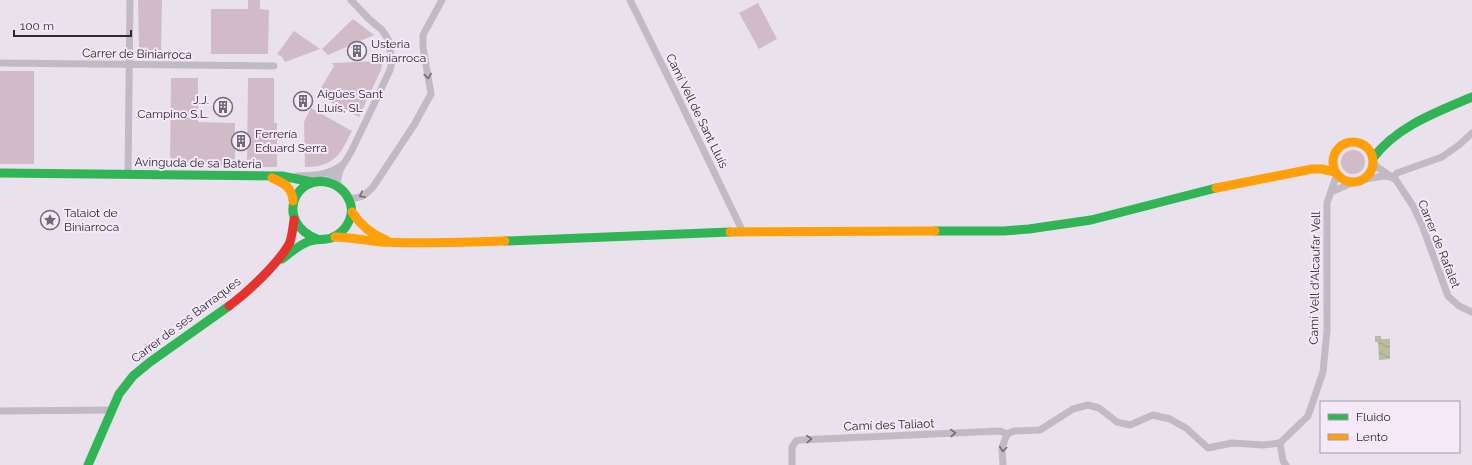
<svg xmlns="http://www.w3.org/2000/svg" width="1472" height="465" viewBox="0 0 1472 465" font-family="Raleway,sans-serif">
<defs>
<pattern id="water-waves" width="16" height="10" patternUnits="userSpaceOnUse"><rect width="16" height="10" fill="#b7bd9d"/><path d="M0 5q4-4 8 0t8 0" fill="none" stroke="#9ea288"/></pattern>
</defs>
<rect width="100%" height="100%" fill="#e9e1ec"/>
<!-- grass -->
<g fill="#d2bbc9">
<path d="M138 0H162L161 53C152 53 145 54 139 47Z"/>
<polygon points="248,0 260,0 260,9 269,10 268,54 211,54 211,9 248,9"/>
<polygon points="758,3 777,39 759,49 739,13"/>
<polygon points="353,19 374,35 328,55 322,49"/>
<polygon points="294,31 320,49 285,62 282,57 277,54"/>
<polygon points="383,61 381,70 359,117 317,95 334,66 332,63"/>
<rect x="0" y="71" width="34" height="93"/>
<polygon points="171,78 198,78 198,122 235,123 235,166 170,165"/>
<polygon points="248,78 274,78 274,123 277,123 277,167 247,167"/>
<path d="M311 108 352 131C340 155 334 167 305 167L304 122Z"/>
<circle cx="1353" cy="162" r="12"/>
</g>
<!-- water -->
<polygon fill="url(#water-waves)" points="1375,336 1381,336 1381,339 1390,339 1390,359 1379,360 1378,342 1375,342"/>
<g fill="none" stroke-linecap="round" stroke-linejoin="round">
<!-- street -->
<g stroke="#c1bac5" stroke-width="7">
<polyline points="630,0 674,89 743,232"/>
<polyline points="0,63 274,66"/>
<polyline points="1374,163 1377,167 1396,180 1413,206 1422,225 1448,296 1459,306 1472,312"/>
<polyline points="340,170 351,152 375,102 390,70 392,61 388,39 382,30 369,19 351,0"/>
<polyline points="128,174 130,0"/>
<path d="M297 176C313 176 328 175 342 165"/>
<polyline points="1393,178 1397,173 1442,157 1459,145 1472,133"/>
<polyline points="1365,179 1384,176 1391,177"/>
<polyline points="327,181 340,170 337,182 339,185"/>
<polyline points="1331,192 1352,183"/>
<path d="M349 198C360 199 366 195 373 187L414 125 431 94 423 47V35L442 0"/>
<polyline points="0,411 111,410"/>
<polyline points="1007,434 1014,431 1040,430 1073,409 1088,405 1099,408 1117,422 1130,425 1153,415 1170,419 1186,428 1208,448 1232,443 1263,445 1280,443"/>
<polyline points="1280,443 1308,416 1323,372 1327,331 1327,203 1337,174"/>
<polyline points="1280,443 1283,461 1286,465"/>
<polyline points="792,465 792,447 796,441 800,440 1000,431 1007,434"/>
<polyline points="1003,465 1002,448 1007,434"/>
</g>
<!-- fast -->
<g stroke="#30b455" stroke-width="9">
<path d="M1373 158C1397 126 1437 112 1472 97"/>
<polyline points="0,173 282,176 312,182"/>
<polyline points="935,231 1004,231 1029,229 1091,220 1216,188"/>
<polyline points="505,241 730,232"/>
<path d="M282 259C291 252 300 244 310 241 317 239 325 240 331 238 347 232 357 213 348 198 345 191 337 185 330 183 295 172 274 222 317 239"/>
<polyline points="88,465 119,394 133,376 150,362 229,306"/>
</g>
<!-- slow -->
<g stroke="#ff9f0a" stroke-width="9">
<circle cx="1353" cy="162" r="20"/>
<path d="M272 178C284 183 292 187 293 201"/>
<polyline points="1216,188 1312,169 1322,169 1335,172"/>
<path d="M352 212C361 226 371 234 386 240"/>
<polyline points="730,232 935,231"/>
<path d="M335 237C351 237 366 241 381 242 422 244 464 242 505 241"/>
</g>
<!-- jam -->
<path stroke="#e5322d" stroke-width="9" d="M229 306C248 292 280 262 290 242 292 236 293 227 294 220"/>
</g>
<!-- one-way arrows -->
<defs><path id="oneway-chevron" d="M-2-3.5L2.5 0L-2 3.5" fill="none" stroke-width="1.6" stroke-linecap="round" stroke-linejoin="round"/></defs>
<g stroke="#716a76">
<use href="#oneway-chevron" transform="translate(428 76) rotate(81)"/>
<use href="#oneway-chevron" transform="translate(362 195) rotate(154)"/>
<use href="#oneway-chevron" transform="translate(953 433) rotate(-2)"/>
<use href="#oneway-chevron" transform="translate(809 439) rotate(-2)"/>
<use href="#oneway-chevron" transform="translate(1003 449) rotate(98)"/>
</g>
<!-- icons -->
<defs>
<symbol id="building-ring" viewBox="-11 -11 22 22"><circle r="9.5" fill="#f5e8f9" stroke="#706976" stroke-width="1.5"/><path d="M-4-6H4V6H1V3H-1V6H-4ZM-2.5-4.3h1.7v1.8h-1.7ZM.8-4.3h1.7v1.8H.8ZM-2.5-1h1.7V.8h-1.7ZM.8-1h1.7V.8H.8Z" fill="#706976"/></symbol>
<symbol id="sight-ring" viewBox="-11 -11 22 22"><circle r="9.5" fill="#f5e8f9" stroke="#706976" stroke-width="1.5"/><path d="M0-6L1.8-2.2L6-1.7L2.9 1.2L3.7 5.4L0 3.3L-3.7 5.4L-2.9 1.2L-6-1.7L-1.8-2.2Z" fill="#706976"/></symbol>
</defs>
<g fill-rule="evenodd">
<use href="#building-ring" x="346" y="40" width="22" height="22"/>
<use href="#building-ring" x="292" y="90" width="22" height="22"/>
<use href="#building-ring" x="212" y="96" width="22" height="22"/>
<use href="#building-ring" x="230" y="130" width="22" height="22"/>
<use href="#sight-ring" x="39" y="209" width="22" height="22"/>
</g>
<g text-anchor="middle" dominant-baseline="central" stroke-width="4" stroke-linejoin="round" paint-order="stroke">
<!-- poi labels -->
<g font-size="12" fill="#2f2836" stroke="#f5e8f9" text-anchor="start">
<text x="371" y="44">Usteria<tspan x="371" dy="14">Biniarroca</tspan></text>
<text x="317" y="94">Aigües Sant<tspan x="317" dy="14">Lluís, SL</tspan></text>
<text x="209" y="100" text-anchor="end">J.J.<tspan x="209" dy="14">Campino S.L.</tspan></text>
<text x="255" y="134">Ferrería<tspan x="255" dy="14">Eduard Serra</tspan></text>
<text x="64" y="213">Talaiot de<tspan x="64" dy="14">Biniarroca</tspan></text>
</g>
<!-- street labels -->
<g font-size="12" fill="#2f2836" stroke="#f5e8f9">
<text transform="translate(137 54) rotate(1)">Carrer de Biniarroca</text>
<text transform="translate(697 111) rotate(64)">Camí Vell de Sant Lluís</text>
<text transform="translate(198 163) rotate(1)">Avinguda de sa Bateria</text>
<text transform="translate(1439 244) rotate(68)">Carrer de Rafalet</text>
<text transform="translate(1315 278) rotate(-89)">Camí Vell d'Alcaufar Vell</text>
<text transform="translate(186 320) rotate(-37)">Carrer de ses Barraques</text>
<text transform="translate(889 425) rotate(-2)">Camí des Taliaot</text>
</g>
</g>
<!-- legend -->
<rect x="1320" y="401" width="140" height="52" fill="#f5e8f9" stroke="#a69bab"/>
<rect x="1328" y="414" width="20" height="6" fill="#30b455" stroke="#a69bab"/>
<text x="1356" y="421" font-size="12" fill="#2f2836">Fluido</text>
<rect x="1328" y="434" width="20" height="6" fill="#ff9f0a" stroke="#a69bab"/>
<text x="1356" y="441" font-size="12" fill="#2f2836">Lento</text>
<!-- scale -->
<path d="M14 30v6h117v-6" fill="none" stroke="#2f2836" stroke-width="2"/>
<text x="20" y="30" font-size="12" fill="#2f2836" stroke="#f5e8f9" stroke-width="3" paint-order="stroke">100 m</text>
</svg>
